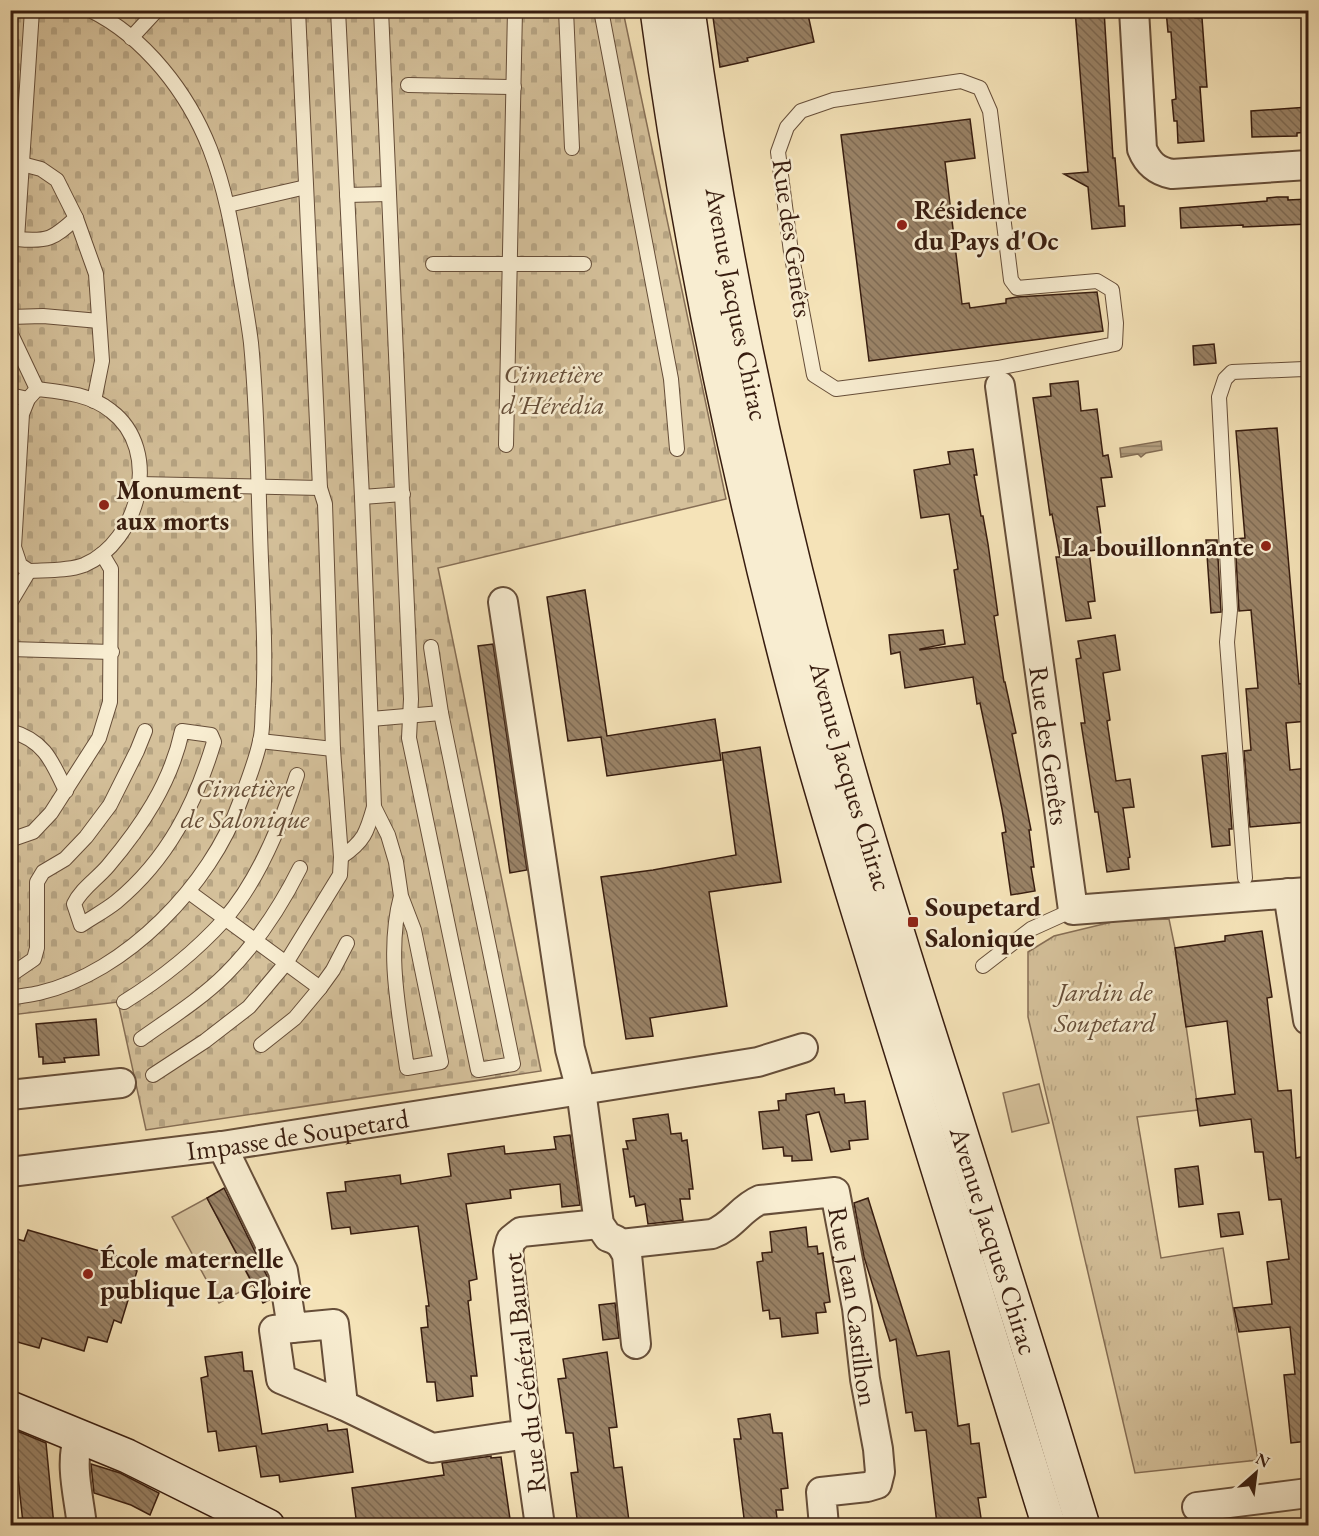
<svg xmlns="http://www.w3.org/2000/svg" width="1319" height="1536" viewBox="0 0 1319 1536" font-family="'EB Garamond',serif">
<defs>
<pattern id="cemetery-stones" width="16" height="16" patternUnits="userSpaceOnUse" patternTransform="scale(1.5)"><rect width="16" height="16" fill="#d5c19b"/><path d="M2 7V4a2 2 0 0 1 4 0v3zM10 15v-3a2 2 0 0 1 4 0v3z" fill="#b7a584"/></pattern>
<pattern id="park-tufts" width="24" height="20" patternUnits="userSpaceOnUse" patternTransform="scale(1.5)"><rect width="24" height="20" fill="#d5c19b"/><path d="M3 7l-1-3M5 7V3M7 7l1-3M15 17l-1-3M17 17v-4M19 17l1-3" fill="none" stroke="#b7a584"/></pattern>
<pattern id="water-rules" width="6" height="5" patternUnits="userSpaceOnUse" patternTransform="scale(1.5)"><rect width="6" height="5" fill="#b49f7f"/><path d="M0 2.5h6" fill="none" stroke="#938166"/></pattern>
<pattern id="building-back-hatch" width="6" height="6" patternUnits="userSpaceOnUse" patternTransform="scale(1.5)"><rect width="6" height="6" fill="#9a8367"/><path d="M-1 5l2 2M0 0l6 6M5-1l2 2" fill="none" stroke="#7e6a53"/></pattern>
</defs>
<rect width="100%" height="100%" fill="#f5e3b8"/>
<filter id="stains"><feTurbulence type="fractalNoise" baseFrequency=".00333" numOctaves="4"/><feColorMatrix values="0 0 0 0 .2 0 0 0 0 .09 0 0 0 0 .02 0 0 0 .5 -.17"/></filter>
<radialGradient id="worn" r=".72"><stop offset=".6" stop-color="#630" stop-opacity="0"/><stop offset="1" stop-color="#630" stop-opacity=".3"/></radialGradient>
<!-- grass -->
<g fill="#d5c19b" stroke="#866e55" stroke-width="1.5">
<polygon points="1039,1084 1049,1123 1012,1132 1003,1093"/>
<polygon points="207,1198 253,1285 219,1303 172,1217"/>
</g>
<!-- cemetery -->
<polygon fill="url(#cemetery-stones)" stroke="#866e55" stroke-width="1.5" points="10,11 623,11 726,499 438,568 541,1071 146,1130 118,1002 11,1015"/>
<!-- park -->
<polygon fill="url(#park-tufts)" stroke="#866e55" stroke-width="1.5" points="1169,919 1175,948 1198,1110 1137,1117 1161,1258 1223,1248 1258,1460 1135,1473 1028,1017 1028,952 1054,936 1116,921"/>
<!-- water -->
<polygon fill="url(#water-rules)" stroke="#826b52" stroke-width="1.5" points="1161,441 1162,450 1146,453 1141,457 1138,454 1121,457 1120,448"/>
<!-- building -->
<g fill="url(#building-back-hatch)" stroke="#371c0f" stroke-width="1.5">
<polygon points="712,10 807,10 814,42 747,58 748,61 720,67"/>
<polygon points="1075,10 1104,10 1113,158 1115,158 1119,206 1124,206 1125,226 1092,229 1088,187 1064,174 1088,172"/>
<polygon points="1166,10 1194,10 1195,18 1202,18 1207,87 1200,87 1204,141 1178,143 1177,121 1174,121 1172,100 1176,99 1171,32 1168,32"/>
<polygon points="1308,107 1308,132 1297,133 1297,136 1252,137 1251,111"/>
<polygon points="970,119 975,158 945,162 962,304 969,303 970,308 1006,303 1006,299 1017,297 1097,292 1103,331 869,361 841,135"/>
<polygon points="1277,197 1288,197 1288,200 1308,199 1308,224 1243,227 1243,225 1181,228 1180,208 1267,201 1267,198"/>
<polygon points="1214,344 1216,363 1194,365 1193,346"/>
<polygon points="1078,381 1081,411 1097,409 1103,456 1108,455 1112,477 1101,478 1105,506 1097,507 1103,549 1089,551 1095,601 1088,602 1091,618 1066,621 1056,557 1060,557 1052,514 1050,515 1033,398 1051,396 1050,384"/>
<polygon points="1277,428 1299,684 1308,683 1308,721 1286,723 1290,770 1308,768 1308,822 1250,827 1244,751 1251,750 1246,689 1258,688 1251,610 1239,611 1235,539 1245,538 1236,431"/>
<polygon points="973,449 977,475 974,475 981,516 983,516 988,544 998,615 994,616 1004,682 1005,682 1016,733 1012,734 1031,830 1029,830 1034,867 1031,867 1035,891 1011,895 1002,833 1006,832 1002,809 980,703 977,704 973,677 905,688 900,652 891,654 889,635 943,630 945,644 920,649 920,650 965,644 954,570 958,569 949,514 921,518 914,470 950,464 948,452"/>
<polygon points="1206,540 1217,540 1221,612 1211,613"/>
<polygon points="585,590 607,736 715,719 721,760 607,776 601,737 568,741 547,597"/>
<polygon points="1115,635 1120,670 1103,673 1110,720 1107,721 1116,781 1130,779 1134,807 1123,808 1130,857 1128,858 1129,869 1107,872 1098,812 1095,812 1081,723 1085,723 1076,659 1081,658 1078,641"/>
<polygon points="493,644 527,870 510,873 478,646"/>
<polygon points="760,747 781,882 709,892 727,1006 650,1018 653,1036 626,1039 601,877 653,870 736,855 722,753"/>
<polygon points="1226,753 1232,829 1229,829 1230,845 1212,847 1202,756"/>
<polygon points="1262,931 1272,997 1267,998 1278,1091 1291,1090 1296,1158 1301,1157 1308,1217 1308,1441 1291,1443 1284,1375 1295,1374 1290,1327 1239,1332 1234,1308 1272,1304 1267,1262 1289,1259 1281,1199 1269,1200 1263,1152 1255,1152 1251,1119 1200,1126 1196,1099 1235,1094 1227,1021 1186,1027 1175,948 1225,941 1225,936"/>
<polygon points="96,1019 99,1055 64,1058 65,1062 43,1064 43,1057 39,1057 36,1024"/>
<polygon points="834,1088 835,1095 844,1094 845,1103 865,1101 868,1139 849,1141 850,1149 831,1152 819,1112 806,1115 812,1160 792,1161 792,1156 784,1156 783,1147 763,1149 759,1112 779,1110 778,1101 786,1100 786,1094"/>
<polygon points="668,1114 671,1134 681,1133 682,1141 687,1140 693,1189 689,1189 690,1199 680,1199 683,1220 648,1224 645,1204 636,1206 634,1196 630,1197 623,1149 628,1149 626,1141 636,1140 633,1119"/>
<polygon points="570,1135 580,1205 562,1207 560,1184 510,1190 511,1198 466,1204 477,1279 469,1281 471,1300 468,1301 477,1376 471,1376 473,1396 437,1401 435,1382 427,1382 421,1328 428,1327 426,1306 429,1306 418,1226 351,1234 350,1227 332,1229 327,1193 346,1191 345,1182 400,1175 401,1184 451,1176 448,1154 504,1146 505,1154 556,1149 554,1137"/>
<polygon points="1198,1166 1203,1204 1179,1207 1175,1169"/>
<polygon points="224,1188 267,1276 271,1299 263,1303 207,1198"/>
<polygon points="868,1198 917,1356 949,1351 958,1426 969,1424 971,1444 979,1443 986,1497 978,1498 981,1518 937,1524 926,1430 915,1431 912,1412 906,1413 896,1339 890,1341 864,1257 854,1203"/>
<polygon points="1239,1212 1243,1234 1221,1237 1218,1214"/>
<polygon points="806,1227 808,1247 817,1246 818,1254 823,1253 830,1302 824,1303 826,1312 816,1313 818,1333 782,1337 780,1318 770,1319 769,1310 763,1311 757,1262 763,1261 762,1253 772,1252 770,1232"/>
<polygon points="28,1230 117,1256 115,1264 137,1271 121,1323 114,1320 107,1342 88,1337 84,1351 42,1338 39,1348 10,1340 10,1237 24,1241"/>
<polygon points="615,1303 619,1338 603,1340 599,1305"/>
<polygon points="242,1352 244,1371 252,1371 262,1434 327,1424 328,1431 347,1429 353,1472 280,1482 279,1475 261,1477 256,1446 219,1451 216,1431 208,1432 201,1378 208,1376 205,1357"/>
<polygon points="607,1352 617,1427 609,1428 614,1468 622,1467 629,1521 622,1522 622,1526 578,1526 571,1473 578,1472 573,1433 566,1433 558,1379 566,1378 563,1359"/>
<polygon points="770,1414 773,1433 782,1433 788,1488 781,1489 783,1510 776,1510 778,1526 745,1526 734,1439 741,1439 738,1419"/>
<polygon points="10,1428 46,1443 54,1526 26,1526 23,1523 16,1459 10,1457"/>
<polygon points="491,1456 491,1458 501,1457 511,1526 357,1526 352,1488 444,1475 442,1463"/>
<polygon points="91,1464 120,1473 159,1493 150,1515 131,1505 94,1493"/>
</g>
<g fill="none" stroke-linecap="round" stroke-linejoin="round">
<defs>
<g id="lane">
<path d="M338 10 362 497 374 807 388 835 396 862 401 896 414 930 441 1062 407 1068C399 1011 386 952 401 896"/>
<polyline points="381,10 411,699 409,738 478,1070 513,1064 441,713"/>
<polyline points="566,10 572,148"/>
<polyline points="601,10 671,379 677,449"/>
<polyline points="131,38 157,10"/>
<polygon points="961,81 980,88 990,111 1011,280 1017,288 1097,281 1112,290 1116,323 1115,344 998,368 836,389 814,375 791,252 778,152 787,127 801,111 833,100"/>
<polyline points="408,85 514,87"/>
<polyline points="22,164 41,169 57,180 76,218 96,274 102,361 94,401"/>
<polyline points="347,195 389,194"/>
<polyline points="228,205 306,187"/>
<polyline points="10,239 17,239 32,10"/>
<path d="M17 239C48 242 53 239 76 218"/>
<polyline points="433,264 584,264"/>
<polyline points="10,317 43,316 99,321"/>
<polyline points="10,332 37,389"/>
<path d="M37 389C63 392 90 394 111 411 163 450 139 542 84 565 68 571 46 570 29 571L20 565 14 547 22 414 28 399Z"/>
<polyline points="10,395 28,399"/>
<polyline points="506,445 515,10"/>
<polyline points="139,484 320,488 298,10"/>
<polyline points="362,497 403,494"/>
<polyline points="10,603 29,571"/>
<polyline points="10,649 112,652"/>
<polyline points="371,719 441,713 431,647"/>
<path d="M10 731C44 740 52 761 66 791"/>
<path d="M182 731 211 735 214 742C195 805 168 859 116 902 106 910 93 917 81 925L74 904C81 889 97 879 108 866 141 827 171 783 182 731Z"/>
<polyline points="260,741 333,749"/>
<polyline points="10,840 33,832 51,813 99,738 110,702 111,569 102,554"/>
<path d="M341 857C364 842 367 832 374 807"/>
<polyline points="1245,878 1227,642 1230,610 1219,397 1225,379 1232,372 1304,369 1308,372"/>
<polyline points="189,892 320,988 295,1018 261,1045"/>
<polyline points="983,966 1031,929 1073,910"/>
<polyline points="10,972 15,972 34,959 37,948 37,882 43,872 65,859 86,837 110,805 137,751 145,731"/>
<polyline points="320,988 333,970 347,943"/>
<path d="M10 998C20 996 30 995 39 993 126 973 211 884 240 802 247 783 256 761 260 741 263 730 262 717 263 706 266 658 263 608 261 560 258 488 258 415 251 343 248 318 243 293 239 268 232 227 225 188 210 149 188 93 145 37 90 10"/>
<path d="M124 1002C161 979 195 952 224 920 259 880 281 825 297 775"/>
<path d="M141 1039C169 1019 201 999 226 974 256 944 281 906 300 868"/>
<polyline points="153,1075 205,1041 249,1007 286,963 340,875 341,857 333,749 325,504 320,488"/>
</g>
<g id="street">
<path d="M1134 10 1142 149C1148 164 1157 171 1172 174L1308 165"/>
<path id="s1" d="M1000 386 1073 910 1308 892"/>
<path d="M503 602 570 1049 581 1090 599 1224 608 1237C619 1240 622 1245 627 1255L636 1344"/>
<polyline points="1288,893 1308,1020"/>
<polyline points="10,1095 121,1083"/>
<polyline points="222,1146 283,1271 292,1328 334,1324 343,1405 432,1448 527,1434"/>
<path id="s2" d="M10 1172 222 1146 581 1090 758 1062 803 1048"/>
<path id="s3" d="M621 1244 712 1234C732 1227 741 1208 760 1200L835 1192 857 1308 865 1379 878 1449 880 1472 877 1484 867 1487 821 1492 824 1526"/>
<polyline points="292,1328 274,1330 281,1379 343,1405"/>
<path d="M79 1436C69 1464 79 1497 82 1526"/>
<polyline points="1197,1507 1308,1493"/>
<polyline points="540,1526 527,1434 508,1251 511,1240 521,1232 599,1224"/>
</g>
<g id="secondary">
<path d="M657 10C688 244 738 477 798 705 823 801 854 896 883 992 938 1170 994 1348 1049 1526"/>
<path id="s4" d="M688 10C722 260 775 508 843 750 875 864 911 977 947 1089 993 1235 1039 1380 1083 1526"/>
<polyline points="10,1408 127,1456 268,1526"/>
</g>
</defs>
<!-- lane casing -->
<use href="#lane" stroke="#664e39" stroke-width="16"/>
<!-- street casing -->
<use href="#street" stroke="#664e39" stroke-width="32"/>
<!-- secondary casing -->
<use href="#secondary" stroke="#371c0f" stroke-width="36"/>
<!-- lane -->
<use href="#lane" stroke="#f8edd1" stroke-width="14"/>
<!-- street -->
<use href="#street" stroke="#f8edd1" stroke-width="28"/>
<!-- secondary -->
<use href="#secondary" stroke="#f8edd1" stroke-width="33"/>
</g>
<!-- markers -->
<g fill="#8f2418" stroke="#f8edd1" stroke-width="2">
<circle cx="902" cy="225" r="6"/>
<circle cx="104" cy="505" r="6"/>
<circle cx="1266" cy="546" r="6"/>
<rect x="907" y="916" width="12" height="12" rx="3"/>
<circle cx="88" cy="1274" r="6"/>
</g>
<g text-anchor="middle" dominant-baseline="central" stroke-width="5" stroke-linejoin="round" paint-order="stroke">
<!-- poi labels -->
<g font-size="27" font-weight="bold" fill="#371c0f" stroke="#f8edd1" text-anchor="start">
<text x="914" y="209">Résidence<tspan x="914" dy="31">du Pays d'Oc</tspan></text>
<text x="116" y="489">Monument<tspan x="116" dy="31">aux morts</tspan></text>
<text x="1254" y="546" text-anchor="end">La bouillonnante</text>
<text x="925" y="906">Soupetard<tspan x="925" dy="31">Salonique</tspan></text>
<text x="100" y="1258">École maternelle<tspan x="100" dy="31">publique La Gloire</tspan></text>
</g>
<!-- street labels -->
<g font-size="27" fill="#371c0f" stroke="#f8edd1">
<text transform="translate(793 238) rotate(82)">Rue des Genêts</text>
<text stroke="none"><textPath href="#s4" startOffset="298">Avenue Jacques Chirac</textPath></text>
<text stroke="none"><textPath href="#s1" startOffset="363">Rue des Genêts</textPath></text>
<text stroke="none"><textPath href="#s4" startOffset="784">Avenue Jacques Chirac</textPath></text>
<text stroke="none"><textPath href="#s2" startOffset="290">Impasse de Soupetard</textPath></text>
<text stroke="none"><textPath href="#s4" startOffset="1270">Avenue Jacques Chirac</textPath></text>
<text stroke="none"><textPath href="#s3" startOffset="342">Rue Jean Castilhon</textPath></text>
<text transform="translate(524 1373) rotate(-96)">Rue du Général Baurot</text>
</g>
<!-- park labels -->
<g font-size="27" font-style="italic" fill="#664e39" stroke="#f8edd1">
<text x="553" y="373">Cimetière<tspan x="553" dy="31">d'Hérédia</tspan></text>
<text x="245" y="787">Cimetière<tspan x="245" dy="31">de Salonique</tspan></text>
<text x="1105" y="991">Jardin de<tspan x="1105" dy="31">Soupetard</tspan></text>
</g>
</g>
<!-- margin -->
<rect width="1319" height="1536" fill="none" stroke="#f5e3b8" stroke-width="36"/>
<rect x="12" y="12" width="1295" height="1512" fill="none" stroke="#371c0f" stroke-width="3"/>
<rect x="18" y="18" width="1283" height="1500" fill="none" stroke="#371c0f" stroke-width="1.5"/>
<!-- north arrow -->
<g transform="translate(1256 1473) rotate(28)" stroke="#f8edd1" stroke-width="4.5" paint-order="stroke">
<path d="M0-4.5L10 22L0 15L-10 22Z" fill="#371c0f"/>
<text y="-9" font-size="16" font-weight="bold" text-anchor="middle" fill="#371c0f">N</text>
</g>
<rect width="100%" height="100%" filter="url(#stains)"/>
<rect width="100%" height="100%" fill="url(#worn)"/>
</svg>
